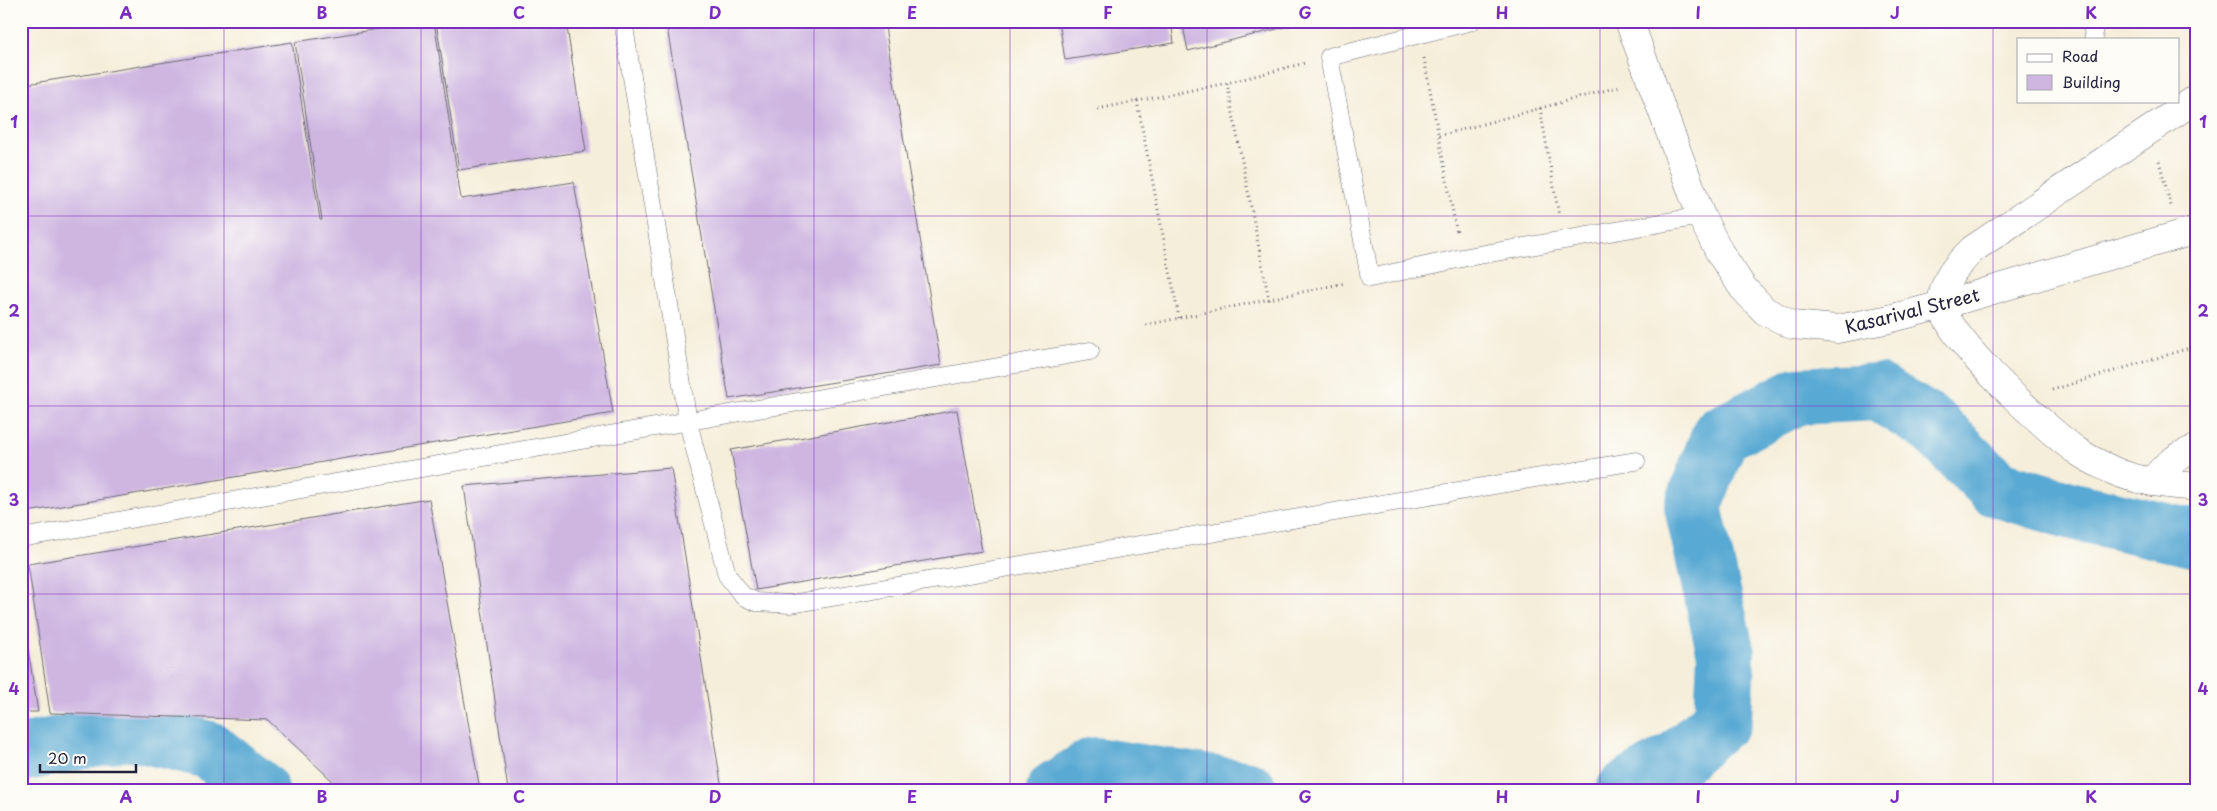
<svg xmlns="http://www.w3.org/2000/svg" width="2217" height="811" viewBox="0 0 2217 811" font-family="'Playpen Sans',sans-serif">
<rect width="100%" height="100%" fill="#fdfcf7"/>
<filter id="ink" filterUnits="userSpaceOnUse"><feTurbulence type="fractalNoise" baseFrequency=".02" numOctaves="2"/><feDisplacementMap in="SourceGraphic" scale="10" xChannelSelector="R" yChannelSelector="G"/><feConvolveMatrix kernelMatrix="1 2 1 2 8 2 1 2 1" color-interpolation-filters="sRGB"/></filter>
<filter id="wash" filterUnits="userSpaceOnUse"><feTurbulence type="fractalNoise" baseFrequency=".0096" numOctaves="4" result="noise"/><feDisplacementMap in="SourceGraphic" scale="20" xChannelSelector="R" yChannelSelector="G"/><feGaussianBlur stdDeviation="1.12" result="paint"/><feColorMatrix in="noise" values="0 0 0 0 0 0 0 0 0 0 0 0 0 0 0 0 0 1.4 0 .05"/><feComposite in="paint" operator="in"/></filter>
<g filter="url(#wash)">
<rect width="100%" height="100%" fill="#f5eeda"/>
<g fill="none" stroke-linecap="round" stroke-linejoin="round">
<!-- river -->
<g stroke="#59a9d3" stroke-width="58">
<polyline points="21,753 129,731 209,750 260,790"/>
<polyline points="1055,790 1094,766 1248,790"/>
<polyline points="1625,790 1678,759 1723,719 1726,654 1693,507 1720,435 1797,396 1878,392 1932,425 1996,488 2073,511 2196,539"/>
</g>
</g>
<g id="blocks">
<!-- building -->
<g fill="#ceb6e1">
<polygon points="378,21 434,21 461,199 574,182 613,413 21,513 21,85 292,42 320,220 322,220 295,42 379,29"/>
<polygon points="436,21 566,21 586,151 459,170"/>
<polygon points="666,21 884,21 941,365 729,399"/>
<polygon points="1059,21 1171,21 1174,43 1065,60"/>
<polygon points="1182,21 1300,21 1301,23 1188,51"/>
<polygon points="957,410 982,551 756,590 731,450"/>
<polygon points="671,468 722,790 508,790 464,486"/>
<polygon points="429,499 480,790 342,790 268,720 50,713 28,564"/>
<polygon points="21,612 22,612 38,712 21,712"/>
</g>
</g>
</g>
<g filter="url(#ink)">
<use href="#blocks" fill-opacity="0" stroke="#6c6973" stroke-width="1"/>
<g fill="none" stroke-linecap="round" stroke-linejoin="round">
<defs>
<g id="lane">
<polyline points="623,21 688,422 727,575 743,596 756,602 791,604 1636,461"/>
<polyline points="1472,21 1329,57 1370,278 1462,258 1701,216"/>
<polyline points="2092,21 2094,39"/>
<polyline points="21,538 1090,351"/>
</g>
<g id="street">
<polyline points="1629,21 1701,216 1720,253 1743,288 1765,311 1792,325 1837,329 1885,320 1942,305 2196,230"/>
<path d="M2196 99 1973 249C1958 264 1942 280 1942 303 1942 335 2049 432 2077 451 2088 459 2102 465 2114 471 2139 482 2169 484 2196 487"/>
<path d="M2152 482C2165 465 2176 456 2196 449"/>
</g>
</defs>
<!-- lane casing -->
<use href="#lane" stroke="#6c6973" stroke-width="19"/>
<!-- street casing -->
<use href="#street" stroke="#6c6973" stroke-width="29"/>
<!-- path -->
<g stroke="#6c6973" stroke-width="3" stroke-dasharray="1 4" stroke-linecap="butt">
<polyline points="1424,58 1457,234"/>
<polyline points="1227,83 1269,300"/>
<polyline points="1137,101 1179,318"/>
<polyline points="1540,108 1559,216"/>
<polyline points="1098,109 1227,83 1305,63"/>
<polyline points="1439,136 1621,86"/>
<polyline points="2159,161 2171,206"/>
<polyline points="1146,325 1345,283"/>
<polyline points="2052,390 2196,346"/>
</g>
<!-- lane -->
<use href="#lane" stroke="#fff" stroke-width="18"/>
<!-- street -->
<use href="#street" stroke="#fff" stroke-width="28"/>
</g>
</g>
<!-- grid -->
<path fill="none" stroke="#7b2cbf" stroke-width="1" stroke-opacity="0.55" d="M224 21V790M421 21V790M617 21V790M814 21V790M1010 21V790M1207 21V790M1403 21V790M1600 21V790M1796 21V790M1993 21V790M21 216H2196M21 406H2196M21 594H2196"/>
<g text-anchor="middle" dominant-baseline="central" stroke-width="4" stroke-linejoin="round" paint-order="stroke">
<!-- street labels -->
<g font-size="18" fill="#22223b" stroke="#fdfcf7">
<text transform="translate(1912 310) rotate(-14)">Kasarival Street</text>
</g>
</g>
<!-- margin -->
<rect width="2217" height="811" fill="none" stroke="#fdfcf7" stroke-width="55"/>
<!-- legend -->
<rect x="2017" y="38" width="162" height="65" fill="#fdfcf7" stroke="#a5a5ac"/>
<rect x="2027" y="54" width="25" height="8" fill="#ffffff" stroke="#a5a5ac"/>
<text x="2062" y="62" font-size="15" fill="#22223b">Road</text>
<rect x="2027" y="75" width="25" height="15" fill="#ceb6e1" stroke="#a5a5ac"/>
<text x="2062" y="88" font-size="15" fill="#22223b">Building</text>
<!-- scale -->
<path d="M40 764v8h96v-8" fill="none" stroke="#22223b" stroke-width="2.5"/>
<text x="48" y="764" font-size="15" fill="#22223b" stroke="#fdfcf7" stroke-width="4" paint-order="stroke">20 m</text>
<rect x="28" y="28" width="2162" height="756" fill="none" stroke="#7b2cbf" stroke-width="2"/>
<g font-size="16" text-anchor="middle" font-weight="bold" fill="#7b2cbf">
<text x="126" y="19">A</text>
<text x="322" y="19">B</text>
<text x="519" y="19">C</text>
<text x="715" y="19">D</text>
<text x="912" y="19">E</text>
<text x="1108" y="19">F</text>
<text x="1305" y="19">G</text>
<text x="1502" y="19">H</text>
<text x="1698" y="19">I</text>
<text x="1895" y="19">J</text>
<text x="2091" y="19">K</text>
<text x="14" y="128">1</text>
<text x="2203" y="128">1</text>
<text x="14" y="317">2</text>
<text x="2203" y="317">2</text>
<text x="14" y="506">3</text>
<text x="2203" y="506">3</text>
<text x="14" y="695">4</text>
<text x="2203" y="695">4</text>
<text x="126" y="803">A</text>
<text x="322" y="803">B</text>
<text x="519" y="803">C</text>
<text x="715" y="803">D</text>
<text x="912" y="803">E</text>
<text x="1108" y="803">F</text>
<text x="1305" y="803">G</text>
<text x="1502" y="803">H</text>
<text x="1698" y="803">I</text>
<text x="1895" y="803">J</text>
<text x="2091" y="803">K</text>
</g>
</svg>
